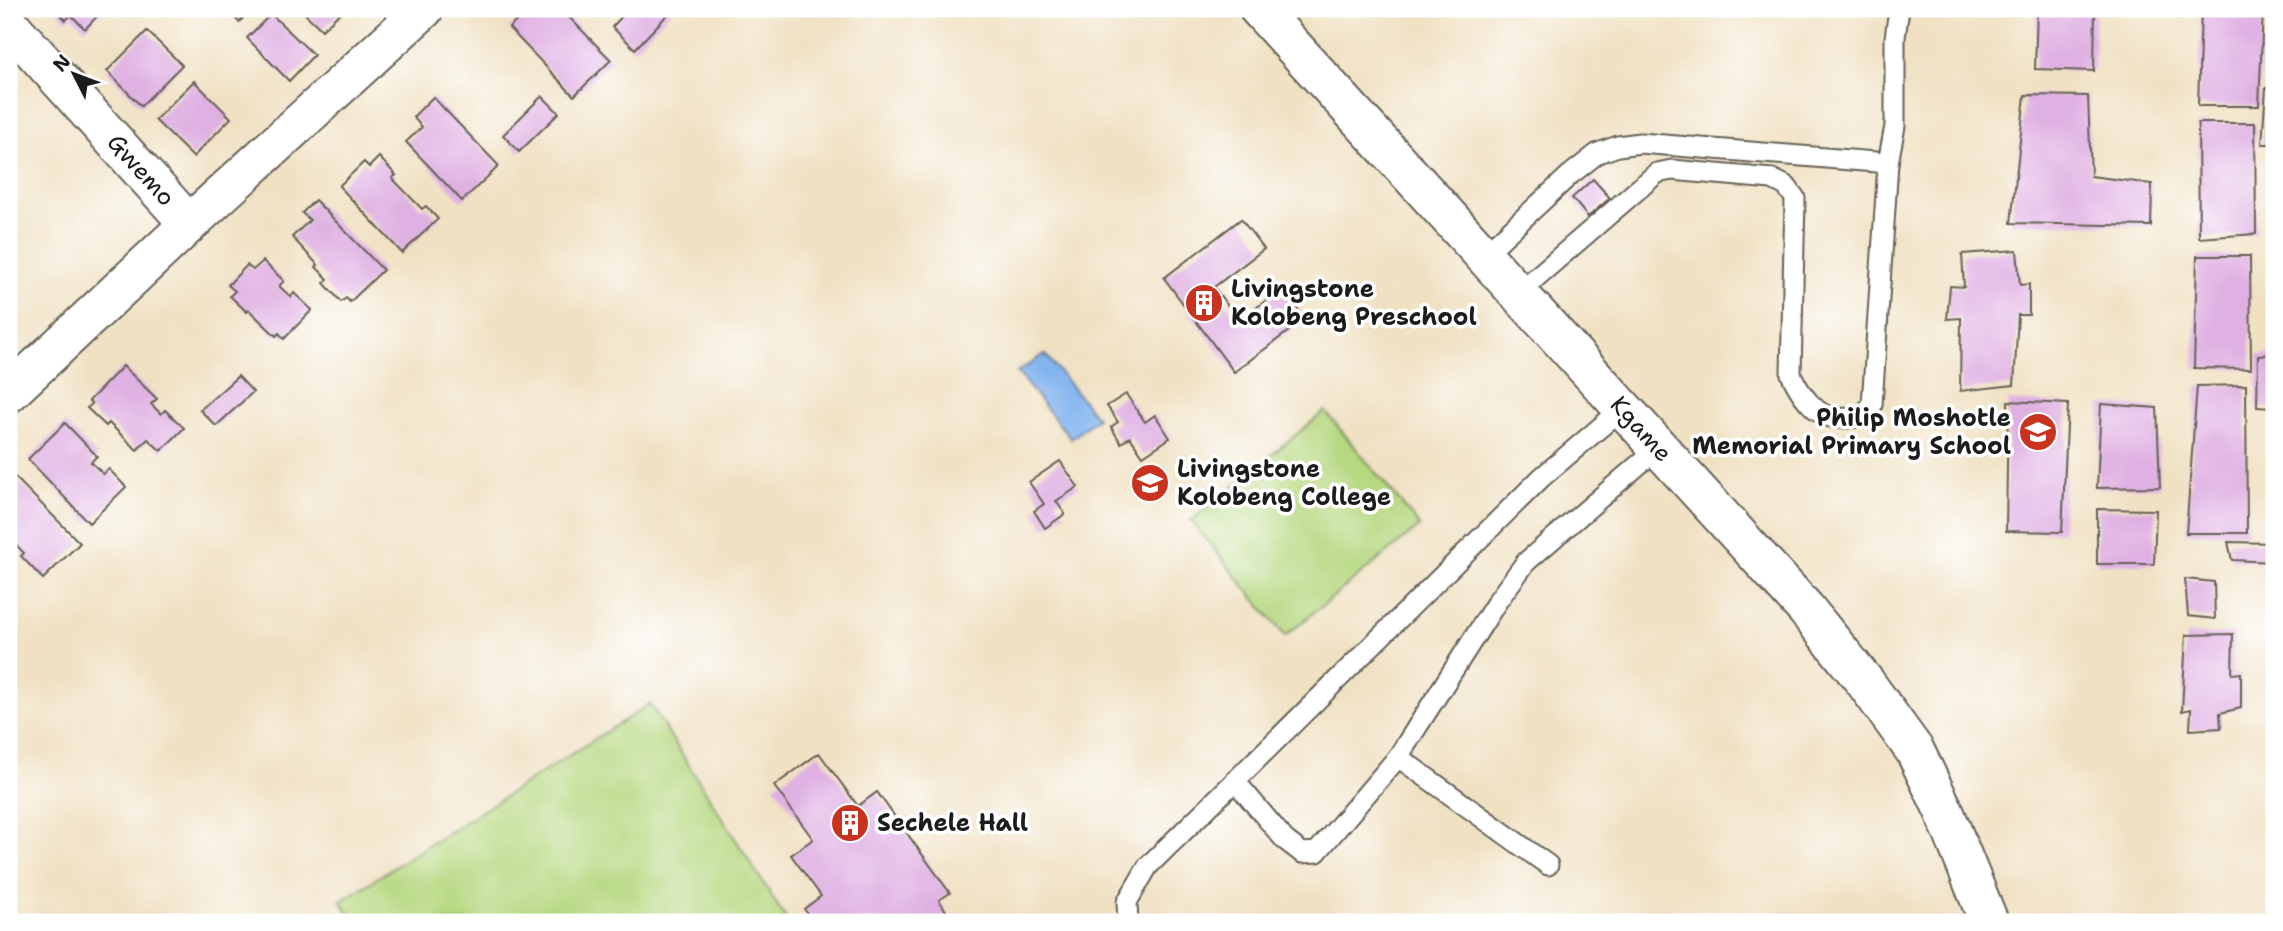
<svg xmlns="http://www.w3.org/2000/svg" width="2283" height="931" viewBox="0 0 2283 931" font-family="'Shantell Sans',sans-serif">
<rect width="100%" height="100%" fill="#fff"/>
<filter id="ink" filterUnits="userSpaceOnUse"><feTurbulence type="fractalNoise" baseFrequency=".0143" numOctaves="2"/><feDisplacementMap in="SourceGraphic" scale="14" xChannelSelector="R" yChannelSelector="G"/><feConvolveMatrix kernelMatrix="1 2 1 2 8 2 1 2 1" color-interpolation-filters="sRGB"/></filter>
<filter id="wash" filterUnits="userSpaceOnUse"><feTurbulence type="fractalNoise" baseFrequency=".00686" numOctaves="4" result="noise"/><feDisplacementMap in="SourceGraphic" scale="28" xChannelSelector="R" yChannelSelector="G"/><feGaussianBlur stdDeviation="1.57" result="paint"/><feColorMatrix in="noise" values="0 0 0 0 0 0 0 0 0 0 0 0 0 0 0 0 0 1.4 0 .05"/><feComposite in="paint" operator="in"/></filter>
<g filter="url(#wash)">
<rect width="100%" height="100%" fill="#f0e1c3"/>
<!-- green -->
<g fill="#b6d880" stroke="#697a4e" stroke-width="2">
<polygon points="1325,411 1420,526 1285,636 1191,521"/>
<polygon points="650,704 788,922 355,922 341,901"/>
</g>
<!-- water -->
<polygon fill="#82b4ee" stroke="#4f6885" stroke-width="2" points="1045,354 1097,418 1071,439 1017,372"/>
<g id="blocks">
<!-- building -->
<g fill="#dfb1e2">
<polygon points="55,9 104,9 85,29 71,15 66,20"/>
<polygon points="226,9 252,9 239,22"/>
<polygon points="300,9 344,9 322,30"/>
<polygon points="529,9 561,9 611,60 574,96 509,28"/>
<polygon points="629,9 669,9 671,11 635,49 612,27"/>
<polygon points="2037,9 2095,9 2094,71 2035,69"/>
<polygon points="2201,9 2263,9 2259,106 2198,106"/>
<polygon points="271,14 314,55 289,81 247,38"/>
<polygon points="147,31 182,65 141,106 107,71"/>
<polygon points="194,81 231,118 193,157 155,120"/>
<polygon points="2274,87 2274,144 2262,144 2266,88"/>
<polygon points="2025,95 2088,96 2091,176 2152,184 2151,226 2011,223"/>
<polygon points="542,96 559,113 519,152 503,135"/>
<polygon points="433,97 499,166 462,201 406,142 422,127 413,117"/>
<polygon points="2198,123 2255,123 2256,234 2199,238"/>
<polygon points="379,157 396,175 392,178 422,209 426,206 438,219 402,253 339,186 364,162 369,167"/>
<polygon points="1593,179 1610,198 1588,217 1572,198"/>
<polygon points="315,200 383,270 350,302 346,298 341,302 324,283 328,279 316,267 318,265 292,237 310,220 302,213"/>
<polygon points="1241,219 1264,249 1214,287 1239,321 1282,288 1305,319 1234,372 1164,278"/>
<polygon points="2017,250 2020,285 2029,284 2029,315 2018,315 2014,385 1960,391 1961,318 1947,319 1950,286 1964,287 1962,254"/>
<polygon points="2197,256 2250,256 2251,369 2194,368"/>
<polygon points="263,261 284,281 279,286 291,297 294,293 312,310 284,339 279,333 276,336 249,310 247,312 230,296 235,291 228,285 247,265 253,270"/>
<polygon points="2274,354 2274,408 2257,407 2258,355"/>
<polygon points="123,366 157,399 151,404 161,414 165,410 184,428 161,451 148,439 137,450 109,423 106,426 87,408 92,404 89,401"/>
<polygon points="238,376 253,392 216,426 200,410"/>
<polygon points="2246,385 2247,533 2186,533 2197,386"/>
<polygon points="1126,394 1145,422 1155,415 1170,438 1143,456 1130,437 1121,443 1111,427 1118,422 1107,406"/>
<polygon points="2008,401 2068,404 2062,532 2006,531"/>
<polygon points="2101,404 2157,408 2160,487 2097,488"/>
<polygon points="65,423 97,456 91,462 103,474 109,469 126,487 89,523 28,459"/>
<polygon points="1060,461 1078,487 1056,501 1065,514 1045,528 1034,511 1044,504 1029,482"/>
<polygon points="9,471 80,543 43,579 21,556 24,553 9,538"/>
<polygon points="2097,509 2156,510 2154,564 2097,564"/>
<polygon points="2228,542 2274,543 2274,562 2232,560"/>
<polygon points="2185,579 2214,582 2215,619 2188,616"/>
<polygon points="2233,634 2232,674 2241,673 2241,708 2220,713 2221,728 2190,730 2191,709 2182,711 2186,635"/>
<polygon points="819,753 858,806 877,792 950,893 939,900 948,914 936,922 814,922 804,909 821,896 791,855 813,839 774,786"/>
</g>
</g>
</g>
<g filter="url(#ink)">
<use href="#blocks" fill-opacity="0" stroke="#666156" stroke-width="2"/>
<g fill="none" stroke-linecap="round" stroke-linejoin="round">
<defs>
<g id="lane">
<polyline points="1888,163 1895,126 1895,38 1899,9"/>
<path d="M1484 255 1570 175 1598 153 1618 146 1640 143 1888 163 1872 405 1861 417C1854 417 1846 419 1838 418 1816 418 1799 392 1791 374L1795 198 1786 186 1772 179 1672 170 1657 173 1518 293"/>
<polyline points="1623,408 1542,477 1235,781 1285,840 1302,853 1317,852 1398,757 1498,600 1526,562 1658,448"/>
<polyline points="1398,757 1548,865"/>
<polyline points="1128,922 1127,902 1148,866 1235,781"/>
</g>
<g id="street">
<polyline points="9,24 189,224"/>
<polyline points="9,393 189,224 424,9"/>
</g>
<polyline id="secondary" points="1259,9 1805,608 1865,682 1915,751 1944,811 1989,922"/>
</defs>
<!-- lane casing -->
<use href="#lane" stroke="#666156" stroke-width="23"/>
<!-- street casing -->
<use href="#street" stroke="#666156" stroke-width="42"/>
<!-- secondary casing -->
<use href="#secondary" stroke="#666156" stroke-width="42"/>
<!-- lane -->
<use href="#lane" stroke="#fff" stroke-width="19"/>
<!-- street -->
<use href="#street" stroke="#fff" stroke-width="38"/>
<!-- secondary -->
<use href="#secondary" stroke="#fff" stroke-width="38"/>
</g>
</g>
<!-- icons -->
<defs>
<symbol id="building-disc" viewBox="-11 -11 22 22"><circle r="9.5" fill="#c8321e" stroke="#fff"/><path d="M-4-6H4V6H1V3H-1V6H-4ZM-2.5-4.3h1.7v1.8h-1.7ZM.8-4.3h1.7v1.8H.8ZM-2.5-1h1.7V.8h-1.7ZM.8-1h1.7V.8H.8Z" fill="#fff"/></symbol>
<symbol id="school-disc" viewBox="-11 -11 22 22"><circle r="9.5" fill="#c8321e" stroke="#fff"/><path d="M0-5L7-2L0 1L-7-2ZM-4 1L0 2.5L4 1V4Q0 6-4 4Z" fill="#fff"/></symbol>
</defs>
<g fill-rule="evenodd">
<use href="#building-disc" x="1182" y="281" width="44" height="44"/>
<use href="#school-disc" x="2016" y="410" width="44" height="44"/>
<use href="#school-disc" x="1128" y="461" width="44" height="44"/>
<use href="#building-disc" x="828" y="801" width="44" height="44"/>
</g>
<g text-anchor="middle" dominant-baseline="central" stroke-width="7" stroke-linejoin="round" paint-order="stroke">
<!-- street labels -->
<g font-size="24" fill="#1c1c1c" stroke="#fff">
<text transform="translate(141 170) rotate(48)">Gwemo</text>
<text transform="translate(1641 429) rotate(48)">Kgame</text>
</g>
<!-- poi labels -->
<g font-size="24" font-weight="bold" fill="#1c1c1c" stroke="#fff" text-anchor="start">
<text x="1231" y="289">Livingstone<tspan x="1231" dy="28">Kolobeng Preschool</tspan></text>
<text x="2011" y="418" text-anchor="end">Philip Moshotle<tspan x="2011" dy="28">Memorial Primary School</tspan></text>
<text x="1177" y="469">Livingstone<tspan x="1177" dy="28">Kolobeng College</tspan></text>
<text x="877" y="823">Sechele Hall</text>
</g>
</g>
<!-- margin -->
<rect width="2283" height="931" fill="none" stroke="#fff" stroke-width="35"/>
<!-- north arrow -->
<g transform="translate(74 74) rotate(312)" stroke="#ffffff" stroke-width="5" paint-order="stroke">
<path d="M0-5L12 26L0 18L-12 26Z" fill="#1c1c1c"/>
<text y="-10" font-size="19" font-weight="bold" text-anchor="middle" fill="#1c1c1c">N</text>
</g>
</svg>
